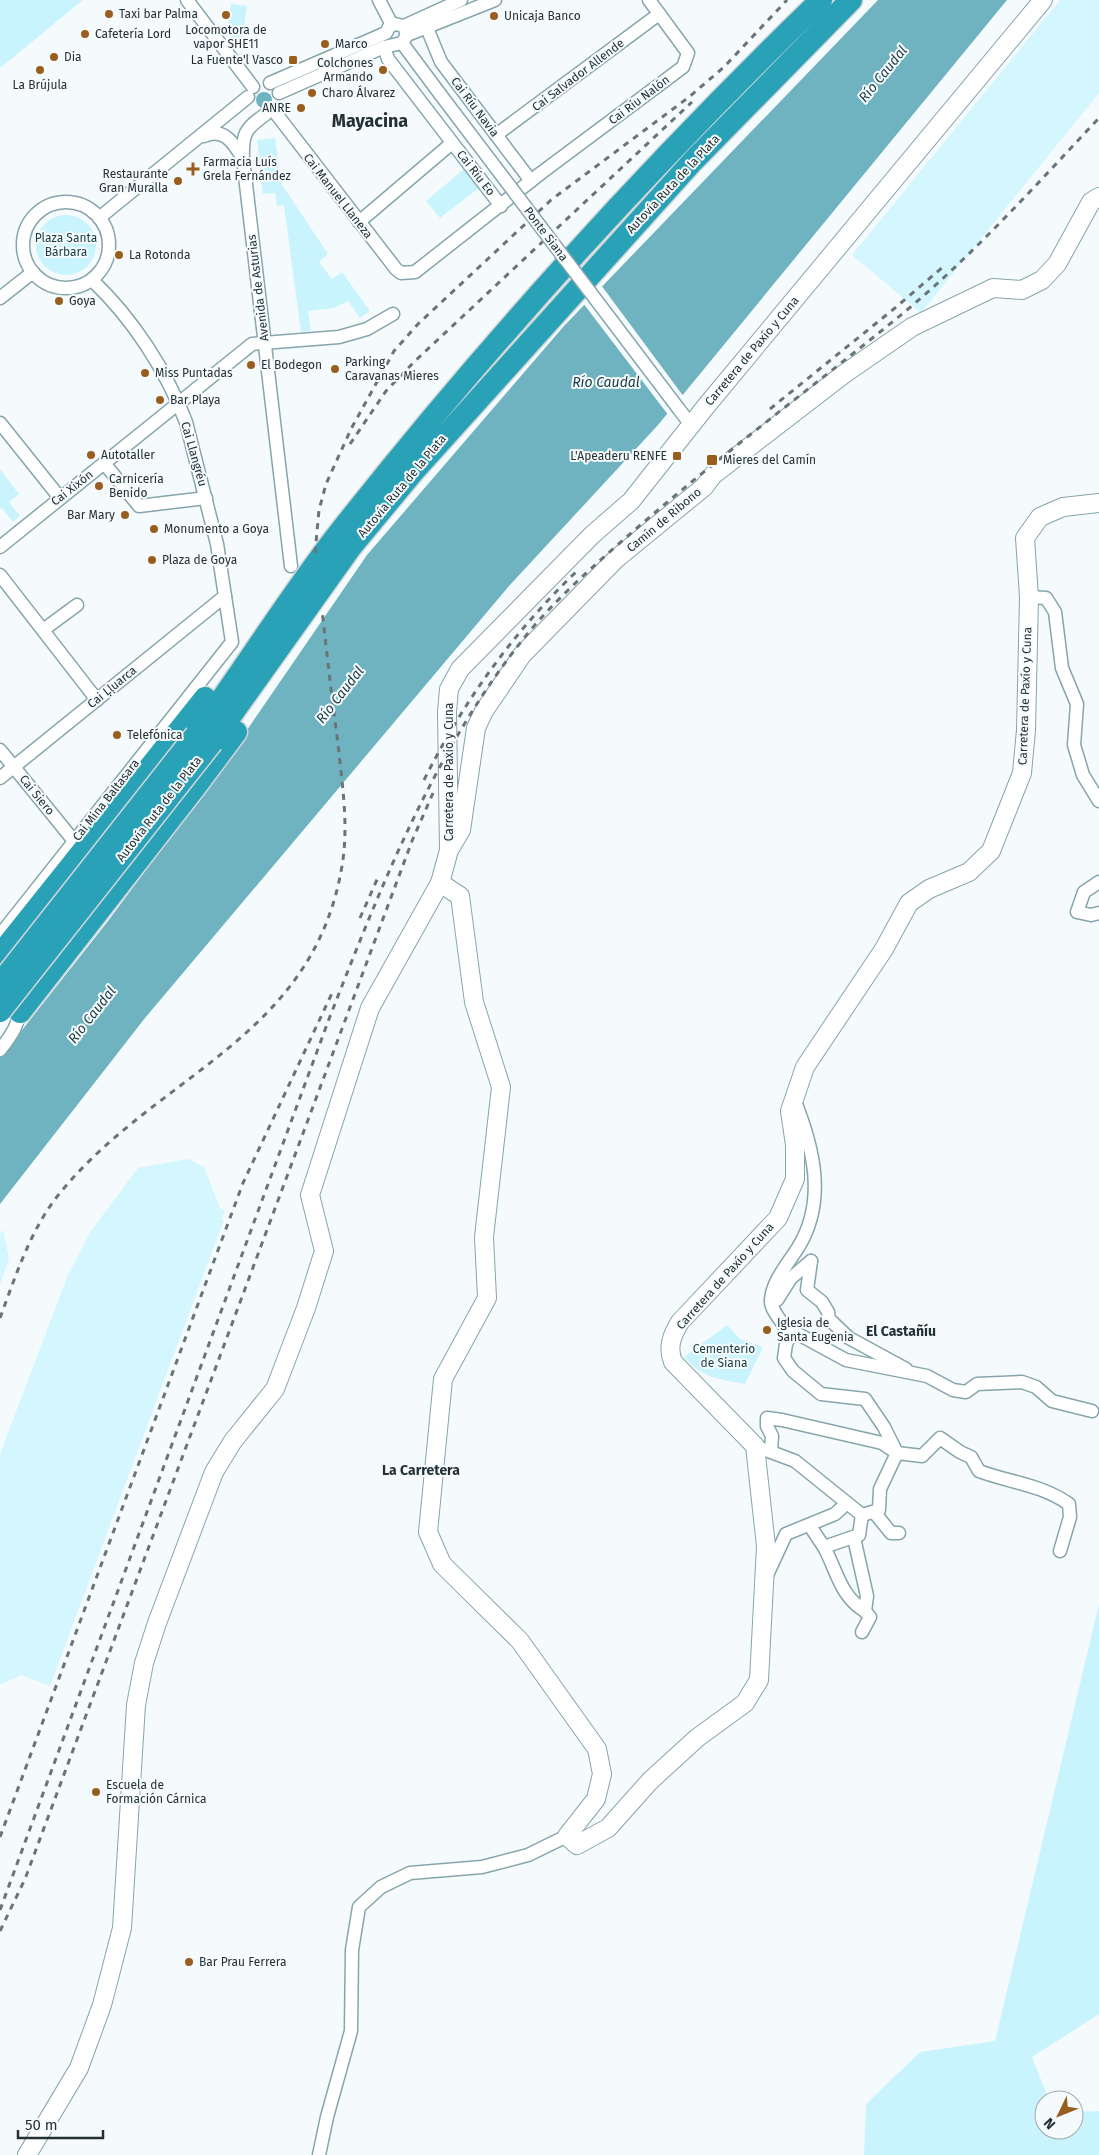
<svg xmlns="http://www.w3.org/2000/svg" width="1099" height="2155" viewBox="0 0 1099 2155" font-family="'Fira Sans',sans-serif">
<rect width="100%" height="100%" fill="#f5fbfd"/>
<!-- built -->
<g fill="#d4f6fe">
<polygon points="1060,0 1099,0 1099,93 921,313 852,255"/>
<polygon points="188,1159 204,1167 220,1208 225,1211 221,1219 224,1220 50,1686 21,1675 0,1685 0,1455 3,1446 68,1275 91,1231 138,1168"/>
<polygon points="3,1229 9,1259 0,1285 0,1234"/>
</g>
<!-- green -->
<g fill="#caf4fd">
<polygon points="0,0 83,0 0,68"/>
<polygon points="231,4 247,6 241,48 227,31"/>
<polygon points="275,138 281,183 328,254 319,262 332,279 342,272 370,311 360,318 348,301 334,308 308,311 311,331 301,332 284,205 277,206 275,193 263,194 257,140"/>
<polygon points="464,169 479,188 440,218 426,201"/>
<circle cx="66" cy="245" r="30"/>
<polygon points="0,469 19,494 9,502 20,516 13,522 2,508 0,509"/>
<path d="M727 1325 740 1339 763 1347 745 1384C719 1379 702 1378 684 1357Z"/>
<polygon points="1099,1604 1099,2014 1032,2057 1049,2100 1044,2100 1044,2130 1074,2130 1074,2112 1099,2111 1099,2155 864,2155 866,2104 920,2052 995,2041"/>
</g>
<!-- water -->
<g fill="#6fb2c0">
<polygon points="878,0 1007,0 658,425 509,586 145,1018 0,1204 0,1058 108,921 212,781 367,555 564,326"/>
<circle cx="264" cy="100" r="8"/>
</g>
<!-- pier -->
<polygon fill="#f5fbfd" points="601,285 684,397 669,416 583,303"/>
<g fill="none" stroke-linecap="round" stroke-linejoin="round">
<defs>
<g id="street">
<polyline points="187,0 253,87"/>
<polyline points="379,0 392,25"/>
<polyline points="404,26 461,0"/>
<polyline points="427,28 441,62 531,181"/>
<polyline points="402,43 440,94"/>
<polyline points="384,47 388,59 501,206"/>
<polyline points="270,83 386,33 389,27 395,24 404,26 407,35"/>
<polyline points="279,93 384,47 402,43 407,35 495,0"/>
<polyline points="274,111 396,269 401,273 415,272 541,173 683,67 688,53 649,0"/>
<path d="M266 114C245 129 242 133 243 159L291 566"/>
<polyline points="496,135 659,14"/>
<path d="M204 136C223 127 233 142 242 157"/>
<circle cx="66" cy="245" r="43"/>
<polyline points="99,218 248,97"/>
<polyline points="359,222 452,143"/>
<polyline points="0,298 33,272"/>
<polyline points="678,408 691,425"/>
<polyline points="0,423 60,498"/>
<polyline points="104,463 139,506 206,498"/>
<polyline points="0,547 252,344 339,337 367,329 393,314"/>
<polyline points="0,575 97,700"/>
<polyline points="1029,597 1046,598 1055,612 1062,668 1077,704 1074,745 1083,775 1099,801"/>
<polyline points="43,630 77,605"/>
<polyline points="0,750 74,841"/>
<polyline points="0,778 225,596"/>
<polyline points="1099,882 1084,892 1077,912 1091,915 1099,913"/>
<path d="M0 935 232 642 217 544 186 422C166 370 133 319 92 280"/>
<path d="M0 1050C10 1037 21 1023 19 1006"/>
<polyline points="811,1261 807,1290 822,1302 828,1312 829,1319 849,1338 906,1369"/>
<polyline points="777,1300 791,1278 811,1261"/>
<polyline points="789,1332 800,1335 846,1360 927,1376 953,1390 966,1392 977,1384 1022,1382 1036,1387 1052,1401 1092,1411"/>
<path d="M755 1446 795 1461 862 1515 879 1510 880 1489 897 1453 884 1427 865 1399 821 1394 793 1371 784 1358 786 1344 790 1336C785 1324 770 1311 771 1300 772 1281 790 1261 799 1246 827 1199 813 1146 794 1099"/>
<path d="M771 1451 772 1436 767 1426V1418L782 1420 882 1443 897 1453 922 1456 940 1438 960 1452 971 1457 979 1471C1011 1483 1040 1484 1069 1504L1070 1517 1060 1551"/>
<polyline points="874,1512 891,1533 899,1533"/>
<polyline points="810,1526 824,1547 859,1535 862,1515"/>
<path d="M824 1547C837 1571 840 1596 865 1611L867 1596 854 1538"/>
<polyline points="767,1575 786,1534 835,1514 847,1503"/>
<polyline points="862,1632 870,1617 865,1611"/>
<polyline points="319,2155 327,2117 351,2031 352,1950 359,1907 381,1887 410,1873 482,1867 528,1855 567,1836"/>
</g>
<g id="secondary">
<polyline points="451,847 461,830 476,728 484,711 522,655 616,559 704,487 713,475 844,374 912,327 993,288 1022,290 1042,280 1057,264 1091,202 1099,197"/>
<path d="M440 883 460 896 474 1002 501 1087 484 1237 487 1298 443 1379 428 1532 442 1564 520 1641 597 1749 602 1774 596 1799 567 1836 577 1845 608 1828 650 1781 697 1738 745 1703 759 1680 766 1546 755 1446 673 1362C667 1347 672 1335 680 1322L778 1218 795 1179V1145L790 1111 805 1067 884 949 909 903 929 889 969 872 991 851 1022 773 1026 730 1029 597 1025 538 1040 517 1063 507 1099 503"/>
<polyline points="27,2155 79,2068 102,2005 122,1928 136,1705 144,1663 157,1623 214,1472 233,1441 275,1389 306,1308 324,1251 310,1195 370,1008 440,883 449,850 447,712 449,689 460,669 592,535 631,501 707,405 1043,0"/>
</g>
<g id="highway">
<path d="M196 735C245 669 288 598 339 533 487 345 649 167 821 0"/>
<polyline points="212,742 350,548 413,472 693,161 851,0"/>
<polyline points="0,955 205,698"/>
<polyline points="20,1012 195,787 236,732"/>
</g>
</defs>
<!-- street casing -->
<use href="#street" stroke="#86a5ac" stroke-width="15"/>
<!-- secondary casing -->
<use href="#secondary" stroke="#86a5ac" stroke-width="20"/>
<!-- highway casing -->
<use href="#highway" stroke="#d3d6d6" stroke-width="25"/>
<!-- street -->
<use href="#street" stroke="#fff" stroke-width="12"/>
<!-- secondary -->
<use href="#secondary" stroke="#fff" stroke-width="18"/>
<!-- highway -->
<use href="#highway" stroke="#29a2b7" stroke-width="22"/>
<!-- rail -->
<g stroke="#697477" stroke-width="3" stroke-dasharray="6 6" stroke-linecap="butt">
<polyline points="770,409 895,308 944,266"/>
<polyline points="350,444 386,391 415,361 692,102"/>
<polyline points="315,553 319,510 326,484 351,429 394,351 418,324 551,200 689,97 724,67 787,0"/>
<path d="M424 780C463 702 514 631 577 571"/>
<polyline points="360,918 379,875"/>
<path d="M0 1318C16 1275 31 1228 60 1193 158 1073 313 1039 342 866 349 825 342 784 338 744 332 699 327 655 322 610"/>
<polyline points="0,1837 243,1183 333,991"/>
<path d="M0 1910 329 1019C381 886 434 751 524 638 557 597 598 562 637 528 721 455 810 389 896 319 970 259 1034 187 1099 118"/>
<polyline points="0,1931 25,1879 412,841 433,793"/>
</g>
<defs>
<polyline id="street-bridge" points="440,94 678,408"/>
<g id="highway-bridge">
<polyline points="0,984 196,735"/>
<polyline points="0,1011 212,742"/>
</g>
</defs>
<!-- street-bridge casing -->
<use href="#street-bridge" stroke="#86a5ac" stroke-width="15" stroke-linecap="butt"/>
<!-- highway-bridge casing -->
<use href="#highway-bridge" stroke="#d3d6d6" stroke-width="25" stroke-linecap="butt"/>
<!-- street-bridge -->
<use href="#street-bridge" stroke="#fff" stroke-width="12"/>
<!-- highway-bridge -->
<use href="#highway-bridge" stroke="#29a2b7" stroke-width="22"/>
</g>
<!-- markers -->
<g fill="#995d1e" stroke="#f5fbfd" stroke-width="2">
<circle cx="109" cy="14" r="5"/>
<circle cx="226" cy="15" r="5"/>
<circle cx="494" cy="16" r="5"/>
<circle cx="85" cy="34" r="5"/>
<circle cx="325" cy="44" r="5"/>
<circle cx="54" cy="57" r="5"/>
<rect x="288" y="55" width="10" height="10" rx="2.5"/>
<circle cx="40" cy="70" r="5"/>
<circle cx="383" cy="70" r="5"/>
<circle cx="312" cy="93" r="5"/>
<circle cx="301" cy="108" r="5"/>
<path d="M190.5 161.5h5v5h5v5h-5v5h-5v-5h-5v-5h5z"/>
<circle cx="178" cy="181" r="5"/>
<circle cx="119" cy="255" r="5"/>
<circle cx="59" cy="301" r="5"/>
<circle cx="251" cy="365" r="5"/>
<circle cx="335" cy="369" r="5"/>
<circle cx="145" cy="373" r="5"/>
<circle cx="160" cy="400" r="5"/>
<circle cx="91" cy="455" r="5"/>
<rect x="672" y="451" width="10" height="10" rx="2.5"/>
<rect x="706" y="454" width="12" height="12" rx="2.5"/>
<circle cx="99" cy="486" r="5"/>
<circle cx="125" cy="515" r="5"/>
<circle cx="154" cy="529" r="5"/>
<circle cx="152" cy="560" r="5"/>
<circle cx="117" cy="735" r="5"/>
<circle cx="767" cy="1330" r="5"/>
<circle cx="96" cy="1792" r="5"/>
<circle cx="189" cy="1962" r="5"/>
</g>
<g text-anchor="middle" dominant-baseline="central" stroke-width="4" stroke-linejoin="round" paint-order="stroke">
<!-- poi labels -->
<g font-size="12" fill="#243134" stroke="#f5fbfd" text-anchor="start">
<text x="119" y="14">Taxi bar Palma</text>
<text x="504" y="16">Unicaja Banco</text>
<text x="226" y="30" text-anchor="middle">Locomotora de<tspan x="226" dy="14">vapor SHE11</tspan></text>
<text x="95" y="34">Cafetería Lord</text>
<text x="335" y="44">Marco</text>
<text x="64" y="57">Dia</text>
<text x="283" y="60" text-anchor="end">La Fuente'l Vasco</text>
<text x="373" y="63" text-anchor="end">Colchones<tspan x="373" dy="14">Armando</tspan></text>
<text x="40" y="85" text-anchor="middle">La Brújula</text>
<text x="322" y="93">Charo Álvarez</text>
<text x="291" y="108" text-anchor="end">ANRE</text>
<text x="203" y="162">Farmacia Luís<tspan x="203" dy="14">Grela Fernández</tspan></text>
<text x="168" y="174" text-anchor="end">Restaurante<tspan x="168" dy="14">Gran Muralla</tspan></text>
<text x="129" y="255">La Rotonda</text>
<text x="69" y="301">Goya</text>
<text x="345" y="362">Parking<tspan x="345" dy="14">Caravanas Mieres</tspan></text>
<text x="261" y="365">El Bodegon</text>
<text x="155" y="373">Miss Puntadas</text>
<text x="170" y="400">Bar Playa</text>
<text x="101" y="455">Autotaller</text>
<text x="667" y="456" text-anchor="end">L'Apeaderu RENFE</text>
<text x="723" y="460">Mieres del Camín</text>
<text x="109" y="479">Carnicería<tspan x="109" dy="14">Benido</tspan></text>
<text x="115" y="515" text-anchor="end">Bar Mary</text>
<text x="164" y="529">Monumento a Goya</text>
<text x="162" y="560">Plaza de Goya</text>
<text x="127" y="735">Telefónica</text>
<text x="777" y="1323">Iglesia de<tspan x="777" dy="14">Santa Eugenia</tspan></text>
<text x="106" y="1785">Escuela de<tspan x="106" dy="14">Formación Cárnica</tspan></text>
<text x="199" y="1962">Bar Prau Ferrera</text>
</g>
<!-- street labels -->
<g font-size="12" fill="#243134" stroke="#f5fbfd">
<text transform="translate(578 75) rotate(-37)">Cai Salvador Allende</text>
<text transform="translate(639 100) rotate(-37)">Cai Ríu Nalón</text>
<text transform="translate(475 107) rotate(53)">Cai Ríu Navia</text>
<text transform="translate(476 173) rotate(52)">Cai Ríu Eo</text>
<text transform="translate(673 184) rotate(-47)">Autovía Ruta de la Plata</text>
<text transform="translate(338 196) rotate(52)">Cai Manuel Llaneza</text>
<text transform="translate(546 234) rotate(53)">Ponte Siana</text>
<text transform="translate(258 288) rotate(-97)">Avenida de Asturias</text>
<text transform="translate(752 351) rotate(-50)">Carretera de Paxío y Cuna</text>
<text transform="translate(194 454) rotate(74)">Cai Llangréu</text>
<text transform="translate(402 486) rotate(-50)">Autovía Ruta de la Plata</text>
<text transform="translate(72 488) rotate(-38)">Cai Xixón</text>
<text transform="translate(664 520) rotate(-40)">Camín de Ribono</text>
<text transform="translate(112 687) rotate(-39)">Cai Ḷḷuarca</text>
<text transform="translate(1025 696) rotate(-88)">Carretera de Paxío y Cuna</text>
<text transform="translate(449 772) rotate(-90)">Carretera de Paxio y Cuna</text>
<text transform="translate(37 795) rotate(51)">Cai Siero</text>
<text transform="translate(106 800) rotate(-52)">Cai Mina Baltasara</text>
<text transform="translate(159 809) rotate(-52)">Autovía Ruta de la Plata</text>
<text transform="translate(725 1276) rotate(-48)">Carretera de Paxío y Cuna</text>
</g>
<!-- park labels -->
<g font-size="12" fill="#1a3b42" stroke="#f5fbfd">
<text x="66" y="238">Plaza Santa<tspan x="66" dy="14">Bárbara</tspan></text>
<text x="724" y="1349">Cementerio<tspan x="724" dy="14">de Siana</tspan></text>
</g>
<!-- water labels -->
<g font-size="14" font-style="italic" fill="#193a41" stroke="#f5fbfd">
<text transform="translate(883 74) rotate(-51)">Río Caudal</text>
<text x="606" y="382">Río Caudal</text>
<text transform="translate(340 695) rotate(-52)">Río Caudal</text>
<text transform="translate(92 1015) rotate(-52)">Río Caudal</text>
</g>
<!-- neighbourhood labels -->
<g font-size="14" font-weight="bold" fill="#243134" stroke="#f5fbfd">
<text x="901" y="1331">El Castañíu</text>
<text x="421" y="1470">La Carretera</text>
</g>
<!-- district labels -->
<g font-size="18" font-weight="bold" fill="#243134" stroke="#f5fbfd">
<text x="370" y="121">Mayacina</text>
</g>
</g>
<!-- north arrow -->
<g transform="translate(1059 2115) rotate(227)"><circle r="24" fill="#f5fbfd" stroke="#a1aaad"/>
<path d="M0-4L9 19L0 12L-9 19Z" fill="#995d1e"/>
<text y="-8" font-size="14" font-weight="bold" text-anchor="middle" fill="#243134">N</text>
</g>
<!-- scale -->
<path d="M18 2130v8h85v-8" fill="none" stroke="#243134" stroke-width="2.5"/>
<text x="25" y="2130" font-size="15" fill="#243134" stroke="#f5fbfd" stroke-width="4" paint-order="stroke">50 m</text>
</svg>
